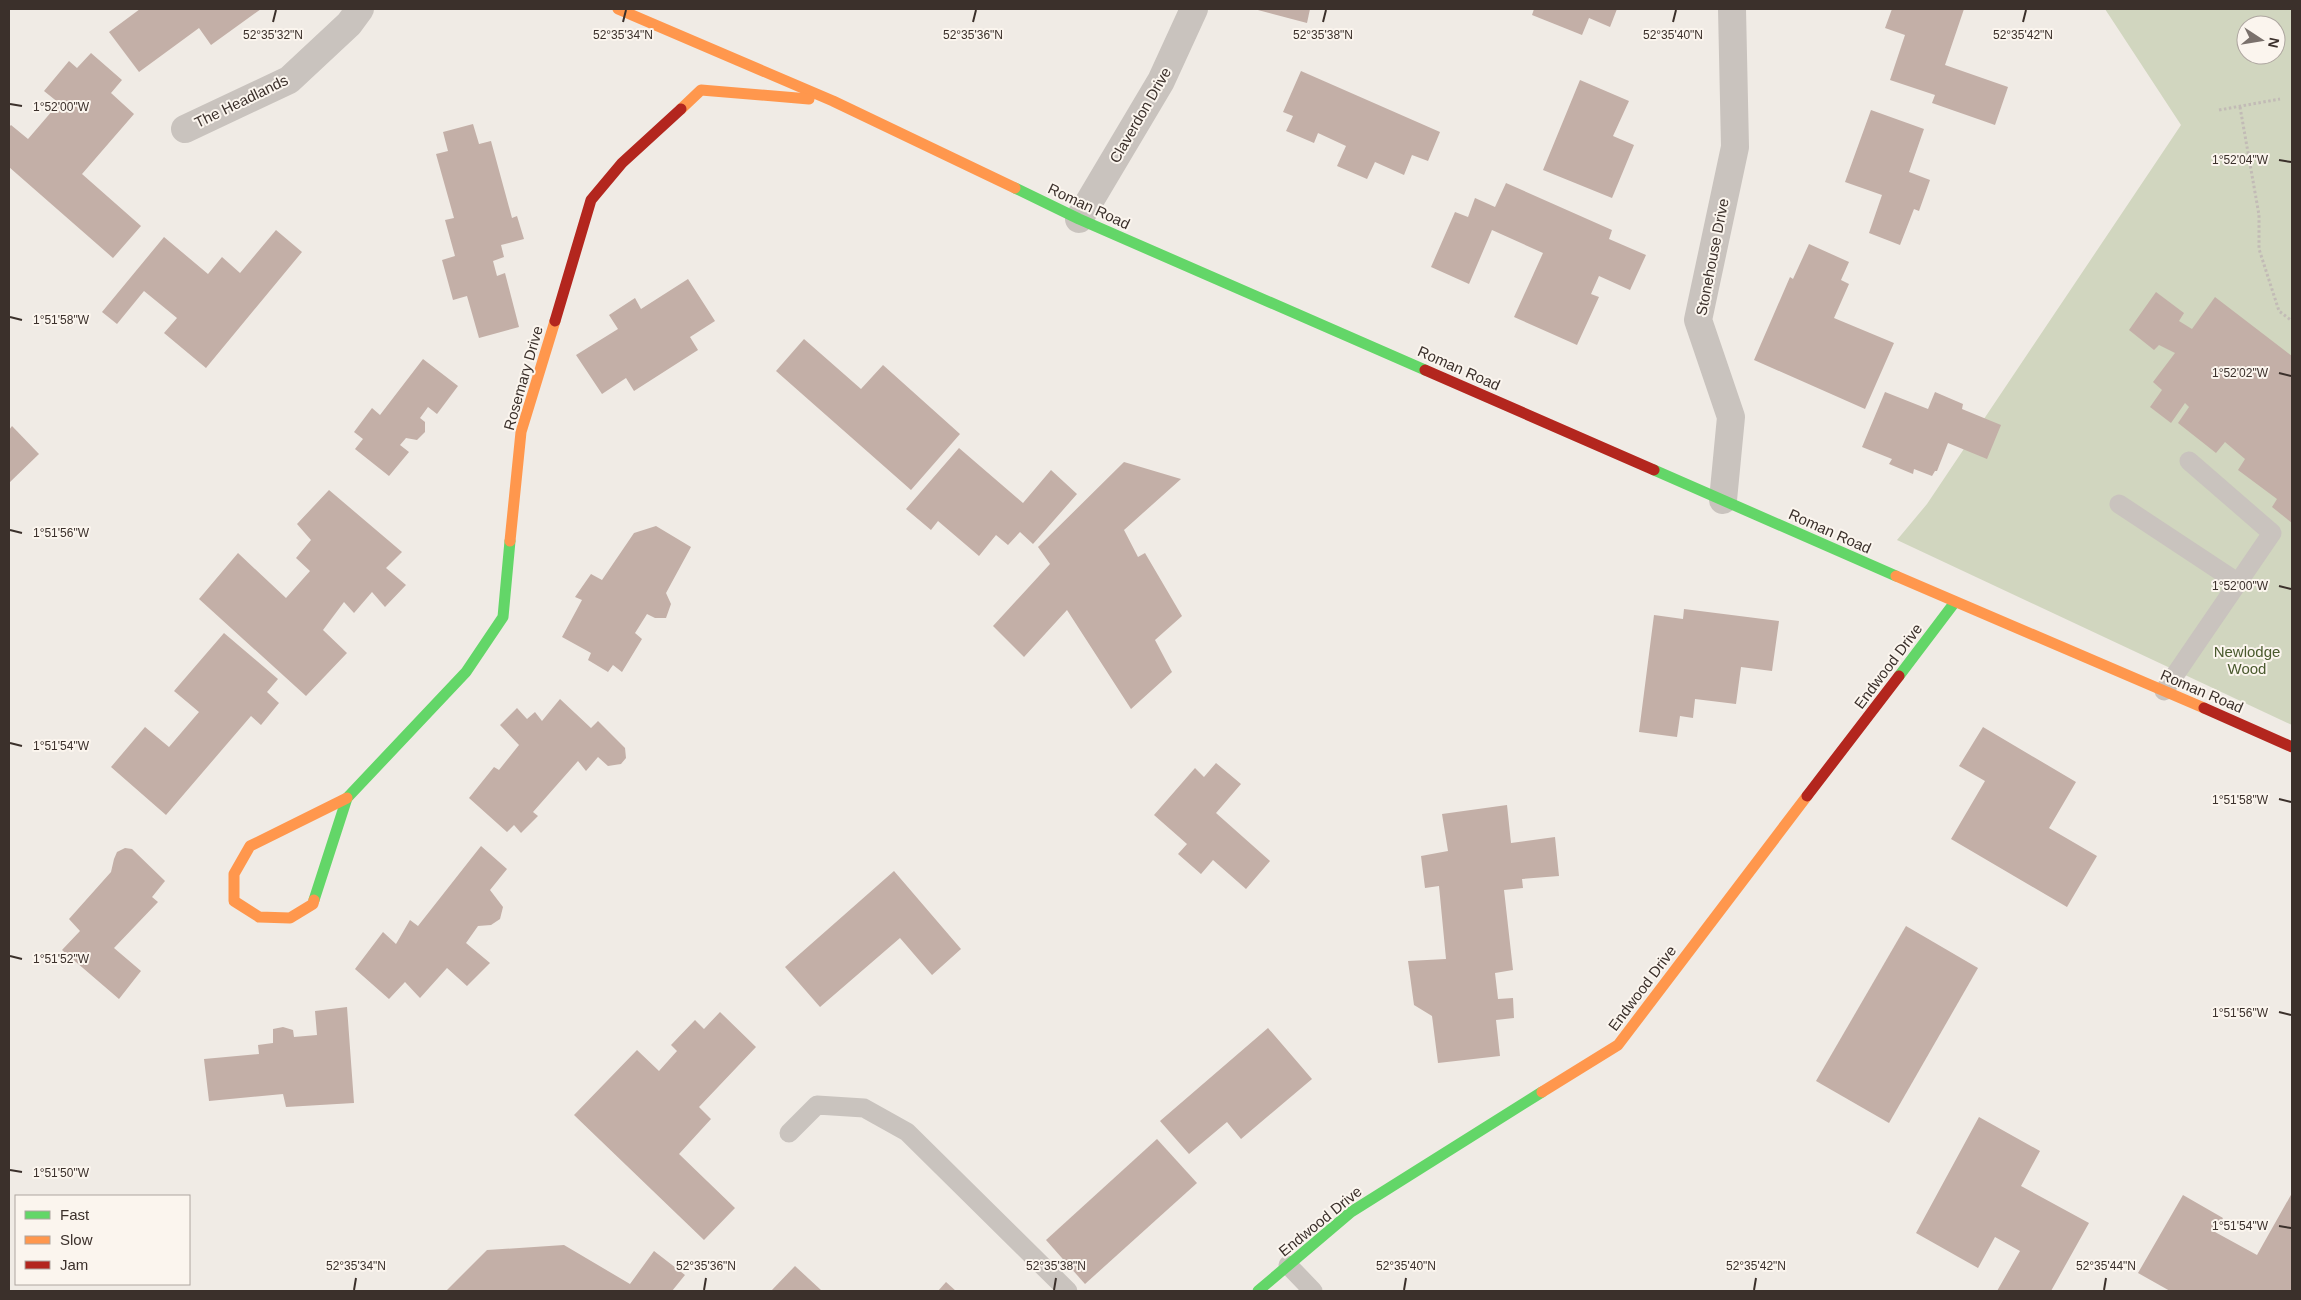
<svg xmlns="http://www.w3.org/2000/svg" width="2301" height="1300" viewBox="0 0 2301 1300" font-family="Arial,sans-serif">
<rect width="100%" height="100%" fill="#f0ebe5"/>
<!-- green -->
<path fill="#d1d6bf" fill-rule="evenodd" d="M2105 9H2292V725L1897 540 1927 504 2181 125ZM2246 25H2276V55H2246Z"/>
<!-- building -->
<g fill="#c3afa7">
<polygon points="140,9 261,9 211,45 199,28 139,72 109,32"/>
<polygon points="1254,9 1310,9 1307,23"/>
<polygon points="1534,9 1617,9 1610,27 1589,18 1582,35 1532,15"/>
<polygon points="1892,9 1964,9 1945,65 2008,87 1995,125 1932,103 1935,95 1890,80 1905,35 1885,28"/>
<polygon points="91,53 122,80 111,93 134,114 82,174 141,226 113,258 9,167 9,127 11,125 28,139 59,103 44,91 69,61 77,68"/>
<polygon points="1301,71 1440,132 1428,161 1412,155 1404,175 1375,162 1367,179 1337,166 1346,146 1318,133 1314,143 1286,131 1293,116 1283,112"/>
<polygon points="1580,80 1629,101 1613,136 1634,145 1612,198 1543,170"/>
<polygon points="1871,110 1924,129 1909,172 1930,180 1919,211 1914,209 1900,245 1869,233 1882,195 1845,182"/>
<polygon points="473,124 479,144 491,141 512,218 517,216 524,239 501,245 504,257 493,261 497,276 505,273 519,327 479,338 467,296 453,300 442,260 455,256 445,220 454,218 436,154 448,151 443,132"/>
<polygon points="1506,183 1612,230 1609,239 1646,255 1630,290 1599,276 1591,294 1599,297 1577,345 1514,317 1543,253 1492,230 1469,284 1431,267 1455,212 1468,217 1475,198 1495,207"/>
<polygon points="276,230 302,252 206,368 164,333 177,318 144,291 117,324 102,312 164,237 208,274 222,257 240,273"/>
<polygon points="1809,244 1849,262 1841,280 1849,284 1834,318 1894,343 1865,409 1754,360 1790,277 1793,279"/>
<polygon points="688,279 715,321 690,337 698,350 634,391 626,378 602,394 576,355 618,329 609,315 635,298 641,309"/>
<polygon points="2156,292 2184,313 2179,321 2192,329 2215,297 2292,356 2292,523 2272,507 2277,499 2238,470 2245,459 2225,442 2216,453 2178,423 2189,407 2185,403 2171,423 2150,407 2162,390 2153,382 2175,353 2159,345 2154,350 2129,330"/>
<polygon points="804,339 861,389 883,365 960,434 911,490 776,371"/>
<polygon points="423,359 458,386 437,414 428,407 420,418 425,422 425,432 417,440 406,438 400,445 409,452 389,476 355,449 363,439 354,432 372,408 380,415"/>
<polygon points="1885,392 1928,409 1935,392 1963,404 1962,409 2001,425 1987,459 1948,443 1937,471 1935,471 1932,476 1914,469 1913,474 1889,464 1892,459 1862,447"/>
<polygon points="12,426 39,454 9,483 9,430"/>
<polygon points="959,448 1023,503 1051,470 1077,494 1033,544 1020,532 1008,545 996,535 979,556 938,521 931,530 906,509"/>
<polygon points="1124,462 1181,479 1124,530 1138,557 1145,553 1182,616 1155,640 1172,672 1131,709 1067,610 1024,657 993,626 1050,564 1038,547"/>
<polygon points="329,490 402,552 386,568 406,585 385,607 372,592 354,613 344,602 323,630 347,653 306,696 199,599 238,553 286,598 310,571 296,558 311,540 297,524"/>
<polygon points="656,526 691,547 666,593 671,604 666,618 655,618 647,614 635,633 642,639 622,672 613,665 608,672 588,660 591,653 562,637 582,600 575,597 591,574 602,580 634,533"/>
<polygon points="1684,609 1779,621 1772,671 1741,667 1736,704 1695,699 1693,718 1680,716 1677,737 1639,732 1654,615 1683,619"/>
<polygon points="224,633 278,679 267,692 279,703 261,725 251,716 166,815 111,767 145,727 169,747 199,712 174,691"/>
<polygon points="560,699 591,728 598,721 625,748 626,758 621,764 608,766 598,757 586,771 578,761 533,812 538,816 521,833 514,825 507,832 469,798 494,767 499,770 519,745 500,725 517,708 527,719 535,712 542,721"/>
<polygon points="1983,727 2076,782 2049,828 2097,856 2067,907 1951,839 1985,781 1959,766"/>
<polygon points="1216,763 1241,784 1216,813 1270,861 1246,889 1213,860 1201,874 1178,854 1187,844 1154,815 1195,768 1204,777"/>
<polygon points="1507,805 1511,843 1555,837 1559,876 1522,879 1523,888 1504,890 1513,970 1495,973 1498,999 1513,998 1514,1018 1496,1020 1500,1056 1438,1063 1432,1016 1414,1005 1408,961 1446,959 1439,886 1425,888 1421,856 1448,851 1442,814"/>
<polygon points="481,846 507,869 490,890 503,907 500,919 491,925 478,926 466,943 490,963 467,986 447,968 420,998 405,982 389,999 355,969 383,932 396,944 410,920 418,926"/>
<polygon points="125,848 132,849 165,881 152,897 158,902 114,948 141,971 119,999 62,950 80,931 69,919 111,872 114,859 117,852"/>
<polygon points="894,871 961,949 932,975 900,938 820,1007 785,967"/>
<polygon points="1906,926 1978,968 1889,1123 1816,1081"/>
<polygon points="347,1007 354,1103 286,1107 283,1094 209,1101 204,1059 259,1054 258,1045 273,1043 273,1029 283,1027 293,1030 294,1037 317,1035 315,1011"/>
<polygon points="720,1012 756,1047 699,1107 711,1119 679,1154 735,1208 704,1240 574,1115 637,1050 659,1071 677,1051 671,1045 695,1020 704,1029"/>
<polygon points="1268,1028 1312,1079 1241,1139 1227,1122 1189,1154 1160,1121"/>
<polygon points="1979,1117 2040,1151 2021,1186 2089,1223 2051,1291 1997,1291 2020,1251 1995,1237 1978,1268 1916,1233"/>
<polygon points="1157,1139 1197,1183 1085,1284 1046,1240"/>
<polygon points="2292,1193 2292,1291 2170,1291 2138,1273 2183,1195 2223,1218 2215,1232 2257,1255"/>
<polygon points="564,1245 630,1284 654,1251 685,1275 672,1291 446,1291 487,1250"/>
<polygon points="795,1266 822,1291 771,1291"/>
<polygon points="946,1282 956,1291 938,1291"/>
</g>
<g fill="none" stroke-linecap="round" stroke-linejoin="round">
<!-- path -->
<g stroke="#c2bbb6" stroke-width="3" stroke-dasharray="2.5 2.5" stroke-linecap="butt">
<polyline points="2240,107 2259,215 2259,249 2279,311 2292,321"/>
<polyline points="2219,110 2280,99"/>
</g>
<!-- lane -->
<g stroke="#c9c3be" stroke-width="19">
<polyline points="2119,504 2237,582"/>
<polyline points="2164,691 2272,533 2189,461"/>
<polyline points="789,1133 817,1105 864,1108 907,1132 1068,1291"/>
<polyline points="1288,1265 1313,1291"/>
</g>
<!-- street -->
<g stroke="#c9c3be" stroke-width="28">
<polyline points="185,129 289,80 349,24 360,9"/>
<polyline points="1079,219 1161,81 1194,9"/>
<polyline points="1723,500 1731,417 1698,320 1735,147 1732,9"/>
</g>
<!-- fast -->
<g stroke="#63d668" stroke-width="11">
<polyline points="1015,188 1079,219 1425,370"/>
<polyline points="1654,470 1896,576"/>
<polyline points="1899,676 1955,602"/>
<polyline points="314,900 347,798 466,672 503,617 510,541"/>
<polyline points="1258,1291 1351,1212 1542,1092"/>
</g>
<!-- slow -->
<g stroke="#ff974d" stroke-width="11">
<polyline points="618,9 833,101 1015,188"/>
<polyline points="681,109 701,90 809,99"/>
<polyline points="510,541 521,432 555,321"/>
<polyline points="1896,576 2204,708"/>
<polyline points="314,900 313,904 290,918 259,917 234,901 234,874 250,846 347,798"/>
<polyline points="1542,1092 1618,1045 1807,796"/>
</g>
<!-- jam -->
<g stroke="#b3261e" stroke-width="11">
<polyline points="555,321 591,200 622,163 681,109"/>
<polyline points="1425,370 1654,470"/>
<polyline points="2204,708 2292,747"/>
<polyline points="1807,796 1899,676"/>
</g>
</g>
<!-- ticks -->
<path fill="none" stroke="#3b302b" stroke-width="2" d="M273 22 276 10M623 22 626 10M973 22 976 10M1323 22 1326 10M1673 22 1676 10M2023 22 2026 10M10 104 22 106M2279 160 2291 162M10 317 22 320M2279 373 2291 376M10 530 22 533M2279 586 2291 589M10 743 22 746M2279 799 2291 802M10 956 22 959M2279 1012 2291 1015M10 1170 22 1172M2279 1226 2291 1228M354 1290 356 1278M704 1290 706 1278M1054 1290 1056 1278M1404 1290 1406 1278M1754 1290 1756 1278M2104 1290 2106 1278"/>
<g text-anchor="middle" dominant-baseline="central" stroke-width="4" stroke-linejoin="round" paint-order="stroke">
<!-- street labels -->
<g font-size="15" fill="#3b302b" stroke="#fbf5ee">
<text transform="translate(241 101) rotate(-26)">The Headlands</text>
<text transform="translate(1140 115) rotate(-60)">Claverdon Drive</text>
<text transform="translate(1089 206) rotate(25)">Roman Road</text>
<text transform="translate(1712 257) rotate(-79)">Stonehouse Drive</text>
<text transform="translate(1459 368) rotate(24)">Roman Road</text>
<text transform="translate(523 378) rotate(-74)">Rosemary Drive</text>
<text transform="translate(1830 531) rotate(24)">Roman Road</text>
<text transform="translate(1888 666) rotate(-53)">Endwood Drive</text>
<text transform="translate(2202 691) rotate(23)">Roman Road</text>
<text transform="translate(1642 988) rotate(-53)">Endwood Drive</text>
<text transform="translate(1320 1221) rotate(-39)">Endwood Drive</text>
</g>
<!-- park labels -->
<g font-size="15" fill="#4a5a2e" stroke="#fbf5ee">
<text x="2247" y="651">Newlodge<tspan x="2247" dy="17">Wood</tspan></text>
</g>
</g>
<g font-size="12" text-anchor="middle" fill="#3b302b" stroke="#fbf5ee" stroke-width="4" stroke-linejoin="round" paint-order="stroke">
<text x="273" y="39">52°35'32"N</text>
<text x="623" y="39">52°35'34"N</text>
<text x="973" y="39">52°35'36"N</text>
<text x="1323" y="39">52°35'38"N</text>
<text x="1673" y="39">52°35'40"N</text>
<text x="2023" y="39">52°35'42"N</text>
<text x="61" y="111">1°52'00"W</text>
<text x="2240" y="164">1°52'04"W</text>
<text x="61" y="324">1°51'58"W</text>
<text x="2240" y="377">1°52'02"W</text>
<text x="61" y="537">1°51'56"W</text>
<text x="2240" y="590">1°52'00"W</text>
<text x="61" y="750">1°51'54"W</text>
<text x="2240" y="804">1°51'58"W</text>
<text x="61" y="963">1°51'52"W</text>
<text x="2240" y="1017">1°51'56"W</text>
<text x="61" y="1177">1°51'50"W</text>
<text x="2240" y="1230">1°51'54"W</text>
<text x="356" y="1270">52°35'34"N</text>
<text x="706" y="1270">52°35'36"N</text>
<text x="1056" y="1270">52°35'38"N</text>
<text x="1406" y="1270">52°35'40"N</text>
<text x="1756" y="1270">52°35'42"N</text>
<text x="2106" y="1270">52°35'44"N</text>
</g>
<!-- border -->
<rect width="2301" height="1300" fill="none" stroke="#3b302b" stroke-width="20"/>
<!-- legend -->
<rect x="15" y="1195" width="175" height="90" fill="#fbf5ee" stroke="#aea6a0"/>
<rect x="25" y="1211" width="25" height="8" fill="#63d668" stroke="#aea6a0"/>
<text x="60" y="1220" font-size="15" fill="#3b302b">Fast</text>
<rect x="25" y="1236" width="25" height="8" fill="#ff974d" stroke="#aea6a0"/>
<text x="60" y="1245" font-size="15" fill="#3b302b">Slow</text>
<rect x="25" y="1261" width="25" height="8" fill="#b3261e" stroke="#aea6a0"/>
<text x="60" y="1270" font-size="15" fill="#3b302b">Jam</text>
<!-- north arrow -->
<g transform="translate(2261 40) rotate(102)"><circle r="24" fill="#fbf5ee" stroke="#aea6a0"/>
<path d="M0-4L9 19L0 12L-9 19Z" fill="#7a716c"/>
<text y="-8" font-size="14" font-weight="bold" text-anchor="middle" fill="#3b302b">N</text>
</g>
</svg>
